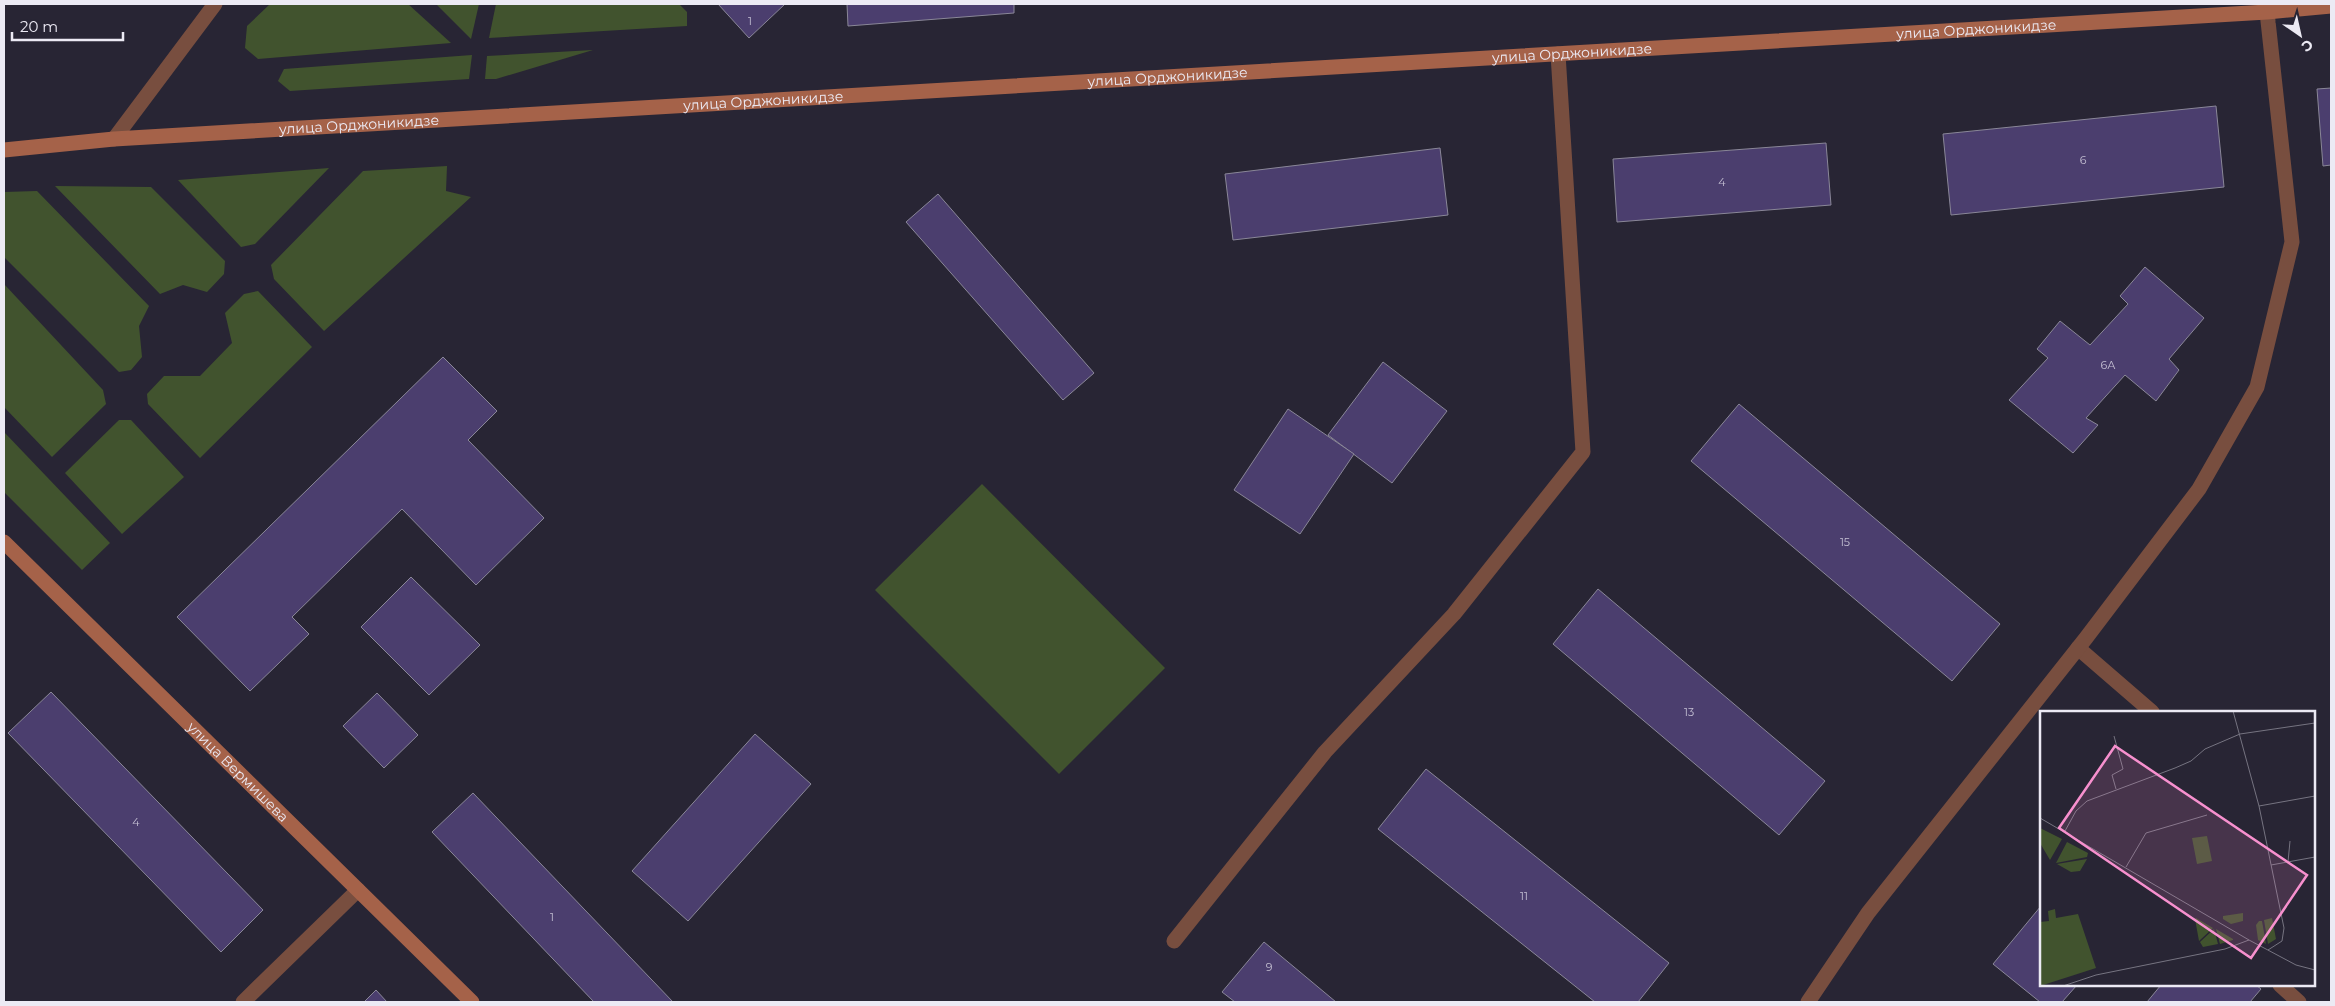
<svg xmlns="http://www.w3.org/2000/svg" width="2335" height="1006" viewBox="0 0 2335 1006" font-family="Montserrat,sans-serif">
<rect width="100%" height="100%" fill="#282534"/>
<!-- green -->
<g fill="#41532e">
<polygon points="270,4 408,4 451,43 258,59 245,48 247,26"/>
<polygon points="436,4 479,4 471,39"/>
<polygon points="496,4 679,4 687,12 687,26 489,38"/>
<polygon points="593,50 496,79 485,79 487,56"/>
<polygon points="472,55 469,79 290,91 278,81 284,69"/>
<polygon points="447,166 446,191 471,197 324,331 274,279 271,265 363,171"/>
<polygon points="329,168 255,244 241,247 178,180"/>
<polygon points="55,186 151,187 225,261 224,274 207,292 183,285 160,294"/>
<polygon points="37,191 149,306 139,326 142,357 131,370 119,372 4,257 4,192"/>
<polygon points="4,284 103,390 106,404 52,457 4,407"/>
<polygon points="258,291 312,347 200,458 148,404 147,394 164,376 200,376 232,343 225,313 244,294"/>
<polygon points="119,420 131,420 184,477 122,534 65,473"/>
<polygon points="4,432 110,543 82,570 4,492"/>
<polygon points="982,484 1165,668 1059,774 875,590"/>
</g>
<!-- building -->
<g fill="#4b3e6e" stroke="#8a8798">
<polygon points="718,4 785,4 749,38"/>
<polygon points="847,4 1014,4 1014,13 848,26"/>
<polygon points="2331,88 2331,165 2323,166 2317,89"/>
<polygon points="2216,106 2224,187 1951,215 1943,134"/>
<polygon points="1826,143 1831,205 1617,222 1613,159"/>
<polygon points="1440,148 1448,215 1233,240 1225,174"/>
<polygon points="938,194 1094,373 1063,400 906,222"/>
<polygon points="2145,267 2204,318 2169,359 2179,370 2156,401 2125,375 2086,418 2098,425 2073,453 2009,400 2048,358 2037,349 2060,321 2090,345 2128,304 2120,296"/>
<polygon points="443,357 497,411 468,440 544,518 476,585 402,509 292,617 309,634 250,691 177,617"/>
<polygon points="1383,362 1447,411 1392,483 1328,435"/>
<polygon points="1739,404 2000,624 1952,681 1691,461"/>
<polygon points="1288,409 1354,454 1300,534 1234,490"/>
<polygon points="411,577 480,645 429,695 361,627"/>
<polygon points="1598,589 1825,781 1779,835 1553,644"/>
<polygon points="51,692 263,910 221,952 8,733"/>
<polygon points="377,693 418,735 384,768 343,726"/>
<polygon points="755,734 811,784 688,921 632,871"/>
<polygon points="1426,769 1669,963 1638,1002 1595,1002 1378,829"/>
<polygon points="473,793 673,1002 594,1002 432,832"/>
<polygon points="2041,906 2041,985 2077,985 2062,1002 2040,1002 1993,964"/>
<polygon points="1264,942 1336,1002 1235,1002 1222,992"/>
<polygon points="2161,985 2256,985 2261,989 2250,1002 2147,1002"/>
<polygon points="376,990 387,1002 364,1002"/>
</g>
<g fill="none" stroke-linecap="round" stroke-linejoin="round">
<!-- lane -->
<g stroke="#784e3f" stroke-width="15">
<polyline points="2078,648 2152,712"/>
<polyline points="1174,941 1325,752 1454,614 1583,452 1558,54"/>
<polyline points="2280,985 2299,1002"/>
<polyline points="1808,1002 1868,913 2086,638 2199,489 2257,387 2292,242 2267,12"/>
</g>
<!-- street -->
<g stroke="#784e3f" stroke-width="15">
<polyline points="114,139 215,4"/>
<polyline points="243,1002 358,890"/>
</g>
<!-- secondary -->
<g stroke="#a56249" stroke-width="15">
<path id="s1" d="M4 150 114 139 2267 12 2331 6"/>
<path id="s2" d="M4 542 472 1002"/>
</g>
</g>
<g text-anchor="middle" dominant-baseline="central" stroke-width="4" stroke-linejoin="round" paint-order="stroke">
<!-- number labels -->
<g font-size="11" fill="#c4bfd2">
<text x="750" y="21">1</text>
<text x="2083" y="160">6</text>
<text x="1722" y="182">4</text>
<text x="2108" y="365">6А</text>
<text x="1845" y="542">15</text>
<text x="1689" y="712">13</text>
<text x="136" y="822">4</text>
<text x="1524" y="896">11</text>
<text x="552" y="917">1</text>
<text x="1269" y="967">9</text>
</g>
<!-- street labels -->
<g font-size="14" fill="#eceaf4" stroke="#282534">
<text stroke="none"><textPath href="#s1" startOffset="1976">улица Орджоникидзе</textPath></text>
<text stroke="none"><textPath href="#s1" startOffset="1571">улица Орджоникидзе</textPath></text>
<text stroke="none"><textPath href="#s1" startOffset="1166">улица Орджоникидзе</textPath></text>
<text stroke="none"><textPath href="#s1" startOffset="761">улица Орджоникидзе</textPath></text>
<text stroke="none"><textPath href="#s1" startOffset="356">улица Орджоникидзе</textPath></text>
<text stroke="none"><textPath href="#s2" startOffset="328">улица Вермишева</textPath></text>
</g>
</g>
<!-- overview -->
<g transform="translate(2040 711)">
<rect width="275" height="275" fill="#282534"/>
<path d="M0 117 22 128 10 149 0 132ZM167 125 172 150 157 153 152 127ZM27 131 48 142 47 146 16 152ZM47 148 40 160 31 161 17 153ZM15 198 16 207 38 203 56 257 0 275V211L9 210 8 200ZM203 202V210L191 213 183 208V205ZM156 207 173 217 159 230 155 208ZM232 207 236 228 228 233 224 209ZM219 210H222L226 233 218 229 216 214ZM174 218 178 233 163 236 160 231ZM176 218 193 228V229L180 233Z" fill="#41532e"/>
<path fill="none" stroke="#767481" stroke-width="1" d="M193 0 219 95 244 217 242 230 228 239M74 25 83 58 72 64 76 78M219 95 275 85M0 107 209 229 256 254 275 259M25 120 36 100 47 90 135 57 151 50 165 38 200 23 275 12M248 151 250 130M231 154 275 146M86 156 106 122 167 104M23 275 56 264 185 238 209 229"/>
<path fill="#f790ce" fill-opacity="0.15" stroke="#f790ce" stroke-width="2.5" d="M75 35 267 164 211 247 19 117Z"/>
<rect width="275" height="275" fill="none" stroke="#eceaf4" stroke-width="2.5"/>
</g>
<!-- border -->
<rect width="2335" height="1006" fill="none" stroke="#eceaf4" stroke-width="10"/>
<!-- north arrow -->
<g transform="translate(2300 35) rotate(146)" stroke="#282534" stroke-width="4" paint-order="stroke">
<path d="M0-4L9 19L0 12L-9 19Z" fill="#eceaf4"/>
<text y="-8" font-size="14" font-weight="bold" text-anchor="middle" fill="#eceaf4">С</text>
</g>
<!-- scale -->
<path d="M12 32v8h111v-8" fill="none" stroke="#eceaf4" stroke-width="2.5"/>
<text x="20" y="32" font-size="15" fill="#eceaf4" stroke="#282534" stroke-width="4" paint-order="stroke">20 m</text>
</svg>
